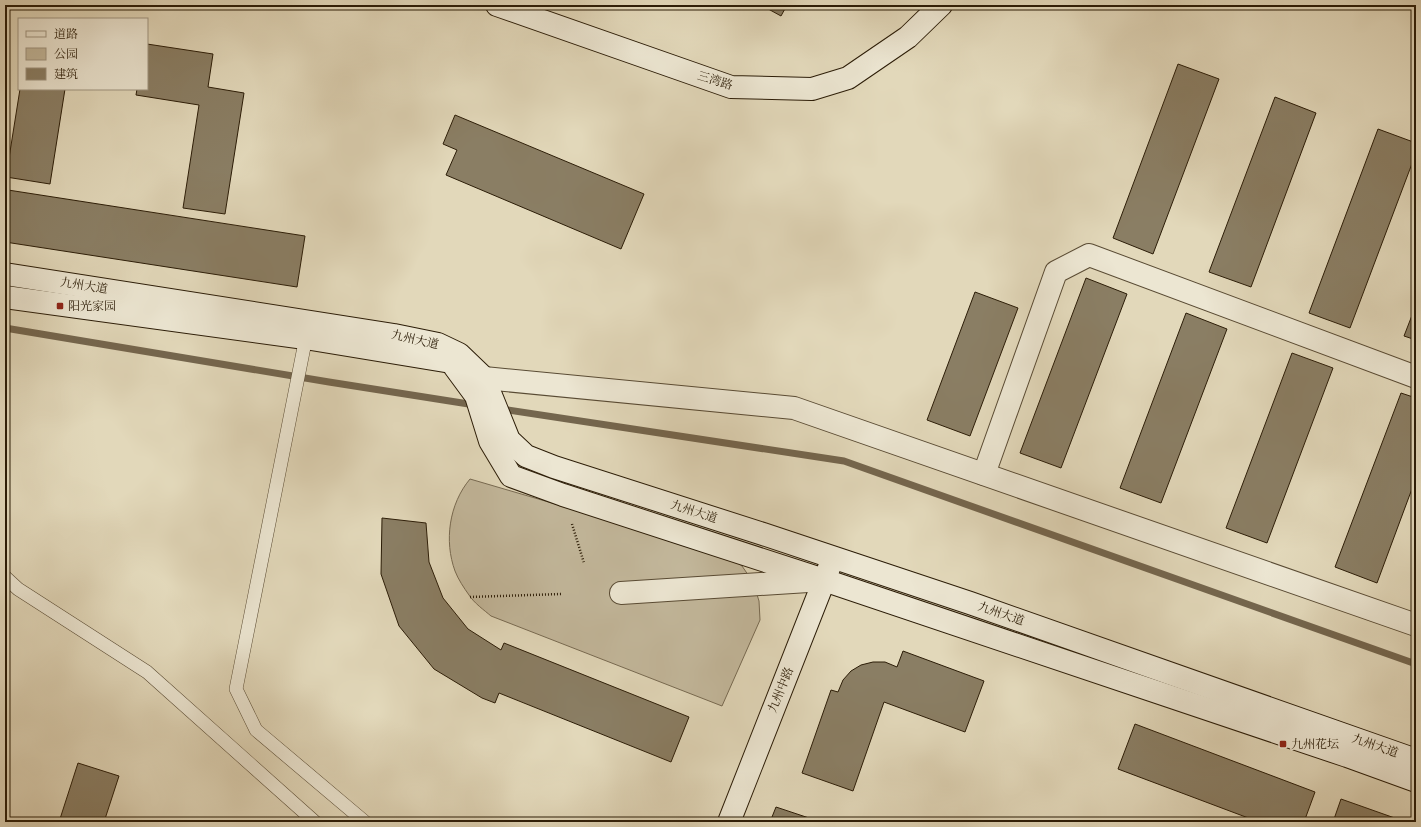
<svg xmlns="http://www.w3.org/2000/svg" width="1421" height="827" viewBox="0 0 1421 827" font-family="'IM FELL Double Pica','Noto Serif SC',serif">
<rect width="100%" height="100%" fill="#e2d8ba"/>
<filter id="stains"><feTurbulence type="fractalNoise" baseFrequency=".005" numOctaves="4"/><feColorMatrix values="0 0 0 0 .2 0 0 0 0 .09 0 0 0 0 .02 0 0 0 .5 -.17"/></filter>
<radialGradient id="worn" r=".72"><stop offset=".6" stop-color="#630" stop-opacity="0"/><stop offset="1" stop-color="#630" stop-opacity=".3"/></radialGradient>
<!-- green -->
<path fill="#c3b89c" stroke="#776a52" d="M470 479 726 554 742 566 753 582 759 601 760 620 722 706 491 616C484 610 474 603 469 595 464 588 458 579 455 571 444 541 449 504 470 479Z"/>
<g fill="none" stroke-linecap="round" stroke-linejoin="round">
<!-- stream -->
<g stroke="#74664e" stroke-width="7">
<polyline points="5,328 329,382 475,405"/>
<polyline points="501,409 844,461 1416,664"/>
</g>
</g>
<!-- building -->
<g fill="#8a7e64" stroke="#2b1c07">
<polygon points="761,5 787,5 781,16"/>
<polygon points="147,44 213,54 208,87 244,93 225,214 183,208 199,105 136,95 137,89 147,89"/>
<polygon points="1178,64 1219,79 1153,254 1113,238"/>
<polygon points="20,89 65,89 50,184 6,177"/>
<polygon points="1275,97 1316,113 1251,287 1209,272"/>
<polygon points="455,115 644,194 621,249 446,175 457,150 443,144"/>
<polygon points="1378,129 1416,143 1416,153 1350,328 1309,313"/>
<polygon points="8,190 305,236 297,287 5,242 5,206"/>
<polygon points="1086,278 1127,294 1061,468 1020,453"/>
<polygon points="975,292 1018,308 970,436 927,420"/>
<polygon points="1416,305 1416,340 1404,336"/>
<polygon points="1186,313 1227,329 1161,503 1120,488"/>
<polygon points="1292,353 1333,368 1267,543 1226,528"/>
<polygon points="1401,393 1416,398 1416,478 1377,583 1335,567"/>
<polygon points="382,518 426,523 429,562 443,598 468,629 501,650 504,643 689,717 671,762 499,693 495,703 482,698 434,669 399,626 381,574"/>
<polygon points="903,651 984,681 965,732 884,702 853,791 802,773 831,690 838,692 843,680 851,671 861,665 873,662 885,662 897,667"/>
<polygon points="1135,724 1315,792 1304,822 1259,822 1118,769"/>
<polygon points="78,763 119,776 104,822 59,822"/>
<polygon points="1341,799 1406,822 1333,822"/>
<polygon points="776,807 809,818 808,822 770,822"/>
</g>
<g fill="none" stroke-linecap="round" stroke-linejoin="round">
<defs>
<g id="lane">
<polyline points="307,332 236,689 256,730 365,822"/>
<polyline points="5,577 18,589 147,672 315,822"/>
</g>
<g id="street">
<polyline points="484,378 794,408 1416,625"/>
<polyline points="984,474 1056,272 1089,255 1416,377"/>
<polyline points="621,593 824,580"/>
</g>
<g id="secondary">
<polyline points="497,5 731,87 812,89 848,78 908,37 941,5"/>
<polyline points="5,274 394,335 438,344 459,354 484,378 509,440 526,456 554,467 763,534 970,603 1416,760"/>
<polyline points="5,297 305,338 451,362 476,396 490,441 511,476 563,495 824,580 1347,756 1416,781"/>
<polyline points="729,822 829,568"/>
</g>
</defs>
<!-- lane casing -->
<use href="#lane" stroke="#594b34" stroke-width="14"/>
<!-- street casing -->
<use href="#street" stroke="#594b34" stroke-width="24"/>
<!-- secondary casing -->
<use href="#secondary" stroke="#2b1c07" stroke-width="24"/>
<!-- path -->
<g stroke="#2b1c07" stroke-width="2.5" stroke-dasharray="1 2" stroke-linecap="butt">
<polyline points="572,524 584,563"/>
<polyline points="470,597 561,594"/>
</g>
<!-- lane -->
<use href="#lane" stroke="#ece6d2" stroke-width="13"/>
<!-- street -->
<use href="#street" stroke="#ece6d2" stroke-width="22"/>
<!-- secondary -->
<use href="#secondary" stroke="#ece6d2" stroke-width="22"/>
</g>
<!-- markers -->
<g fill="#8f2418" stroke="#ece6d2" stroke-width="1.5">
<rect x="56" y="302" width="8" height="8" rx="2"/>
<rect x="1279" y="740" width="8" height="8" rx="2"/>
</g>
<g text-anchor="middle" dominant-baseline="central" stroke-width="3" stroke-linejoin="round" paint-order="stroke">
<!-- street labels -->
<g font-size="12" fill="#2b1c07" stroke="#ece6d2">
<text transform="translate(715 81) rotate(17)">三湾路</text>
<text transform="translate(84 286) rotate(9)">九州大道</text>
<text transform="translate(415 340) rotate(13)">九州大道</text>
<text transform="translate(694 512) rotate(18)">九州大道</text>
<text transform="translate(1001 614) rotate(19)">九州大道</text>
<text transform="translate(781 690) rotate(-68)">九州中路</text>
<text transform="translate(1375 746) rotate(19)">九州大道</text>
</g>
<!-- poi labels -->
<g font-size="12" fill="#2b1c07" stroke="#ece6d2" text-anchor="start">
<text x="68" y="306">阳光家园</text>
<text x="1291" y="744">九州花坛</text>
</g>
</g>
<!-- margin -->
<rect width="1421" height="827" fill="none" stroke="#e2d8ba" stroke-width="20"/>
<rect x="6" y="6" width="1409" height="815" fill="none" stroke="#2b1c07" stroke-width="2"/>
<rect x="10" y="10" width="1401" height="807" fill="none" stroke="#2b1c07"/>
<!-- legend -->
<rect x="18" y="18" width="130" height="72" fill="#ece6d2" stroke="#9f9581"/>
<rect x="26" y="31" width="20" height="6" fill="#ece6d2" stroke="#9f9581"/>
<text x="54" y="38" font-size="12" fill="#2b1c07">道路</text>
<rect x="26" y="48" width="20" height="12" fill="#c3b89c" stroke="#9f9581"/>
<text x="54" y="58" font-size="12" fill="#2b1c07">公园</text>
<rect x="26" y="68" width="20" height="12" fill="#8a7e64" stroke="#9f9581"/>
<text x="54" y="78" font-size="12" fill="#2b1c07">建筑</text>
<rect width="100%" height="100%" filter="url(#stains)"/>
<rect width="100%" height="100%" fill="url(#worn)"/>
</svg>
